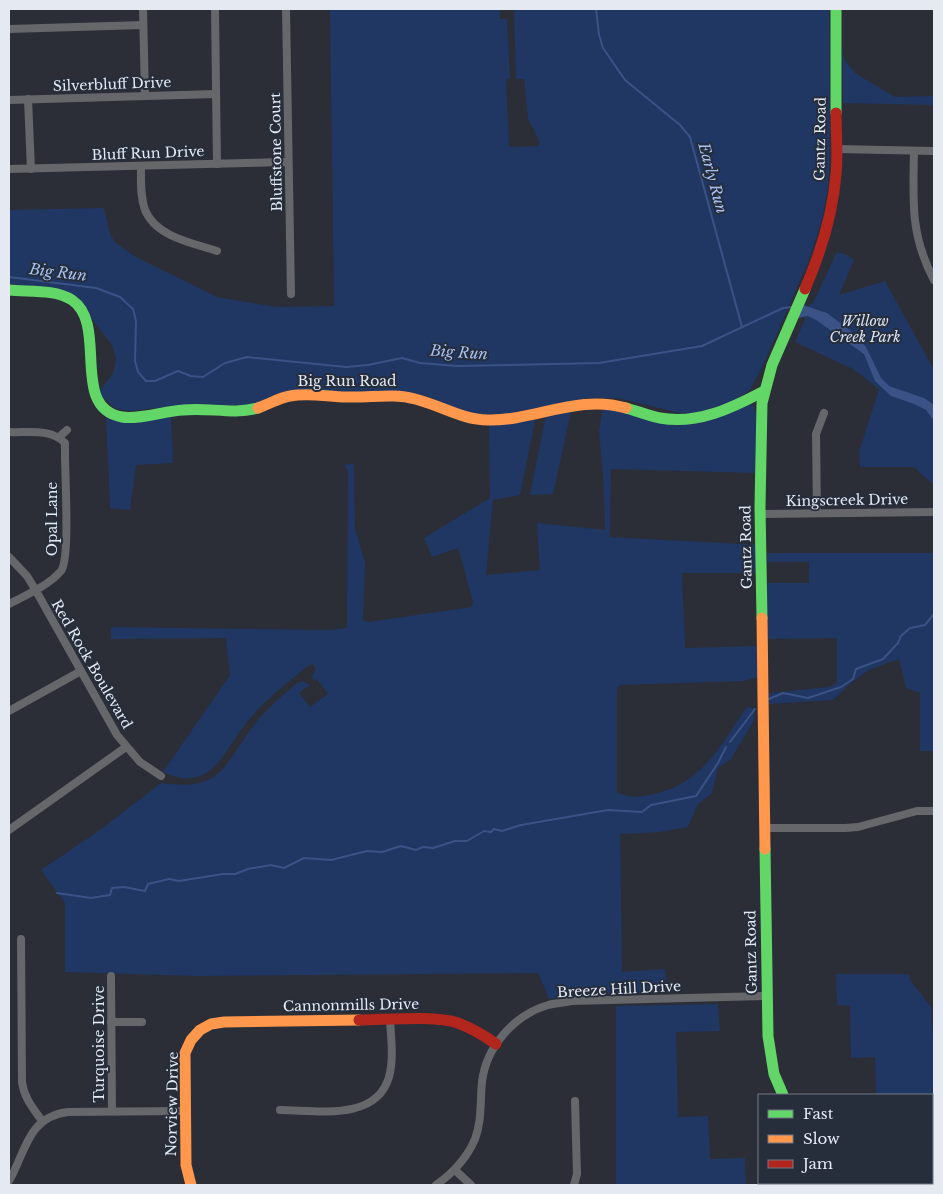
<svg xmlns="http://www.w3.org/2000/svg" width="943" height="1194" viewBox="0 0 943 1194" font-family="'Libre Baskerville',serif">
<rect width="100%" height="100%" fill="#2b2e36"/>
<!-- green -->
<g fill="#203663">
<polygon points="330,9 500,9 500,19 507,19 510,79 506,79 509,147 539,146 539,140 528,119 524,79 516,79 514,9 829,9 830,157 828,186 823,216 809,260 761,370 749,391 733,401 700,413 680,413 618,398 588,398 506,414 478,414 454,408 424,395 392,391 362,393 286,392 248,406 193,404 130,411 116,409 102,397 100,390 113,374 116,359 112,345 91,318 53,290 9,284 9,210 104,208 110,234 115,242 134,256 217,297 277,307 334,306"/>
<polygon points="842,44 844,59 855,73 895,97 934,96 934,105 843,103"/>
<polygon points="837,252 847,255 854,260 839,295 885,281 934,370 934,485 914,467 860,467 859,452 879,389 853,369 795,342 810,308 807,306 813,303"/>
<path d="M749 404 753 405 756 414V473L611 469 610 537 758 545V573H682L685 648 758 646 759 678 749 679 744 681 620 685 617 689V792C631 799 643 797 658 793 704 781 721 744 747 707L754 708 755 719 731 759 718 768 712 793 698 804 688 827 660 832 620 834 622 972 665 969 668 993 615 994 549 999 538 973 196 976 65 972V903L41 870 100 830 161 783C220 791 221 770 251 729 264 711 281 697 297 683L302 681 310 685 299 693 310 707 328 694 317 679 314 681 312 676 316 669 312 663C290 680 270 696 252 716 224 746 215 796 163 772L230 675 226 638 111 639V627L328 630 347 628 348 471 344 465 354 463 355 529 365 562 363 620 368 622 472 607 473 602 458 548 432 557 424 538 490 498 489 424 536 416 520 495 493 500 486 575 540 570 537 523 605 530 603 475 599 432 603 407 680 421Z"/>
<polygon points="567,409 571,412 553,494 530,495 546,414"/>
<polygon points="106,416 171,416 173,463 136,465 130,510 110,508"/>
<polygon points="767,553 934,553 934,751 920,751 920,693 906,688 899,659 869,670 852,682 833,700 769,704 769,693 829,687 837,683 837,638 766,639 765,583 809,583 809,562 767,562"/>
<polygon points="836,974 909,974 910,980 931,1007 934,1056 934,1185 853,1185 851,1183 932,1183 932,1095 876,1095 875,1057 851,1058 850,1006 837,1005"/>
<polygon points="718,1004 720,1031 676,1032 678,1117 708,1116 710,1159 745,1158 746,1185 616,1185 616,1006"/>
</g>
<!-- water -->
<polygon fill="#3a5286" points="800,304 827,313 856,335 866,347 881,378 889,386 924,398 934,405 934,421 926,410 914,404 891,396 875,381 864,354 816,320 808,316 798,318 795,315"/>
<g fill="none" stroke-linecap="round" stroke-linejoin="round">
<!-- stream -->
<g stroke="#3a5286" stroke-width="2">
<polyline points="596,9 599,35 603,48 625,80 680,125 690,137 742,327"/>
<polyline points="9,277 96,288 120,297 133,309 136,321 135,361 138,372 146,381 155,381 178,371 191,376 203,377 225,363 247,357 346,367 368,365 402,358 420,363 457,366 599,363 702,346 783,308 792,307"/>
<polyline points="769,699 783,693 808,698 841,687 853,679 856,669 883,659 898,643 901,636 910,628 925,625 934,614"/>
<polyline points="730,742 755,709"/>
<polyline points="57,893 91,898 110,895 112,888 124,887 145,891 148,884 169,879 179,881 223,874 235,874 248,869 271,865 284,868 304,858 331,860 367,851 382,852 401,846 416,850 423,847 433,848 455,841 467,841 484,831 491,832 494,829 502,831 521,825 608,810 642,812 651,805 696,796 718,763 726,747"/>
</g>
<!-- street -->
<g stroke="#66676b" stroke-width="8">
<polyline points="143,9 145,96"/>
<polyline points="215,9 217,164"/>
<polyline points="286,9 291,294"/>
<polyline points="9,29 143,25"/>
<polyline points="28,99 31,169"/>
<polyline points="9,100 216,94"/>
<polyline points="836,149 934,151"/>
<path d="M914 151C913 200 910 235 934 280"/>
<path d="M141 167C141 181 140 196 145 210 156 237 193 243 217 251"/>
<polyline points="9,169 288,162"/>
<path d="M9 432C28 433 51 428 65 443 64 465 71 558 61 571 48 586 26 595 9 604"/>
<polyline points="59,437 67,430"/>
<polyline points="817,513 816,434 824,413"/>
<polyline points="760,514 933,512"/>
<polyline points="9,557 27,576 35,589 117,735 140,762 161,776"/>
<polyline points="9,711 81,671"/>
<polyline points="765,828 845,828 858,827 917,811 934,811"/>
<polyline points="9,830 126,747"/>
<path d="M21 939 22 1082C24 1098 33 1108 42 1121"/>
<polyline points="111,976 112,1111"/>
<polyline points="111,1022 142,1022"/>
<path d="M280 1110C316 1110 376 1122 389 1077 394 1059 391 1038 390 1019"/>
<polyline points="455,1170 471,1185"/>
<path d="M9 1181C26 1152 27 1117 68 1112L184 1111"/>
<path d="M436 1185C453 1173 467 1158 475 1139 482 1121 480 1101 482 1082 486 1047 514 1015 548 1005 555 1003 563 1003 571 1001L767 996"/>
<polyline points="574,1185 577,1174 575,1101"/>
</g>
<!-- fast -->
<g stroke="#63d668" stroke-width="11">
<polyline points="836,9 836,113"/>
<path d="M9 290C29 292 55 289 72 300 109 325 69 408 122 417 138 420 165 411 183 410 208 407 233 415 258 408"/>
<path d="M626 408C637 411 649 416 660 418 697 425 732 408 764 391"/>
<polyline points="762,618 760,507 762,403 772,365 805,289"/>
<polyline points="765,849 768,1036 774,1074 783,1095"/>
</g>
<!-- slow -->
<g stroke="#ff974d" stroke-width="11">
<path d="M258 408C269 404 279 398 290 396 309 392 328 397 347 397 370 398 393 393 415 399 440 405 462 420 488 420 535 421 578 394 626 408"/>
<polyline points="762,618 765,849"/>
<polyline points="191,1185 186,1165 185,1053 191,1040 200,1030 211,1024 224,1022 359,1020"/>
</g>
<!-- jam -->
<g stroke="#b3261e" stroke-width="11">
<path d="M805 289C821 252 833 214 836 174 838 154 836 133 836 113"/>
<path d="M359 1020C387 1020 433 1015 458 1023 471 1028 485 1036 496 1044"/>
<polyline points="846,1183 848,1185"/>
</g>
</g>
<g text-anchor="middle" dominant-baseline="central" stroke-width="4" stroke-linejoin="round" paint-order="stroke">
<!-- street labels -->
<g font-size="14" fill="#e4e9f2" stroke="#262d3b">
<text transform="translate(112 84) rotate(-2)">Silverbluff Drive</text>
<text transform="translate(820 139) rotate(-89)">Gantz Road</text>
<text transform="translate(276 152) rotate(-91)">Bluffstone Court</text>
<text transform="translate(148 153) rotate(-2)">Bluff Run Drive</text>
<text x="347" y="381">Big Run Road</text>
<text transform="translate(847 500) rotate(-1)">Kingscreek Drive</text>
<text transform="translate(52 519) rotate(-90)">Opal Lane</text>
<text transform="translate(746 547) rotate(-91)">Gantz Road</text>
<text transform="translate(92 664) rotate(60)">Red Rock Boulevard</text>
<text transform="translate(751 952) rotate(-91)">Gantz Road</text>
<text transform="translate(619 989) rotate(-3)">Breeze Hill Drive</text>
<text transform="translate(351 1005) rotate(-1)">Cannonmills Drive</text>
<text transform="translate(99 1044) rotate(-90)">Turquoise Drive</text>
<text transform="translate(172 1104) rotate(-89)">Norview Drive</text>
</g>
<!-- park labels -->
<g font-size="14" font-style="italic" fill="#d9e2f3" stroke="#262d3b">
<text x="865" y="321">Willow<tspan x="865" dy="16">Creek Park</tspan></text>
</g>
<!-- water labels -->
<g font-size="15" font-style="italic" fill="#a7c1f3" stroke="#262d3b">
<text transform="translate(713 178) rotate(75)">Early Run</text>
<text transform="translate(58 272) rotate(7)">Big Run</text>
<text transform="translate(459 352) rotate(4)">Big Run</text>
</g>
</g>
<!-- border -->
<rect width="943" height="1194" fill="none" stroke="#e4e9f2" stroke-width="20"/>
<!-- legend -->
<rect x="758" y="1094" width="175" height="90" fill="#262d3b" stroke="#727884"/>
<rect x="768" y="1110" width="25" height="8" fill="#63d668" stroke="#727884"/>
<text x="803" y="1119" font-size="15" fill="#e4e9f2">Fast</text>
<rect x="768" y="1135" width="25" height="8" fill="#ff974d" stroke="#727884"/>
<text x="803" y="1144" font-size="15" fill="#e4e9f2">Slow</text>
<rect x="768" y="1160" width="25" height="8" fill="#b3261e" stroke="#727884"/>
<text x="803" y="1169" font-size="15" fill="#e4e9f2">Jam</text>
</svg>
